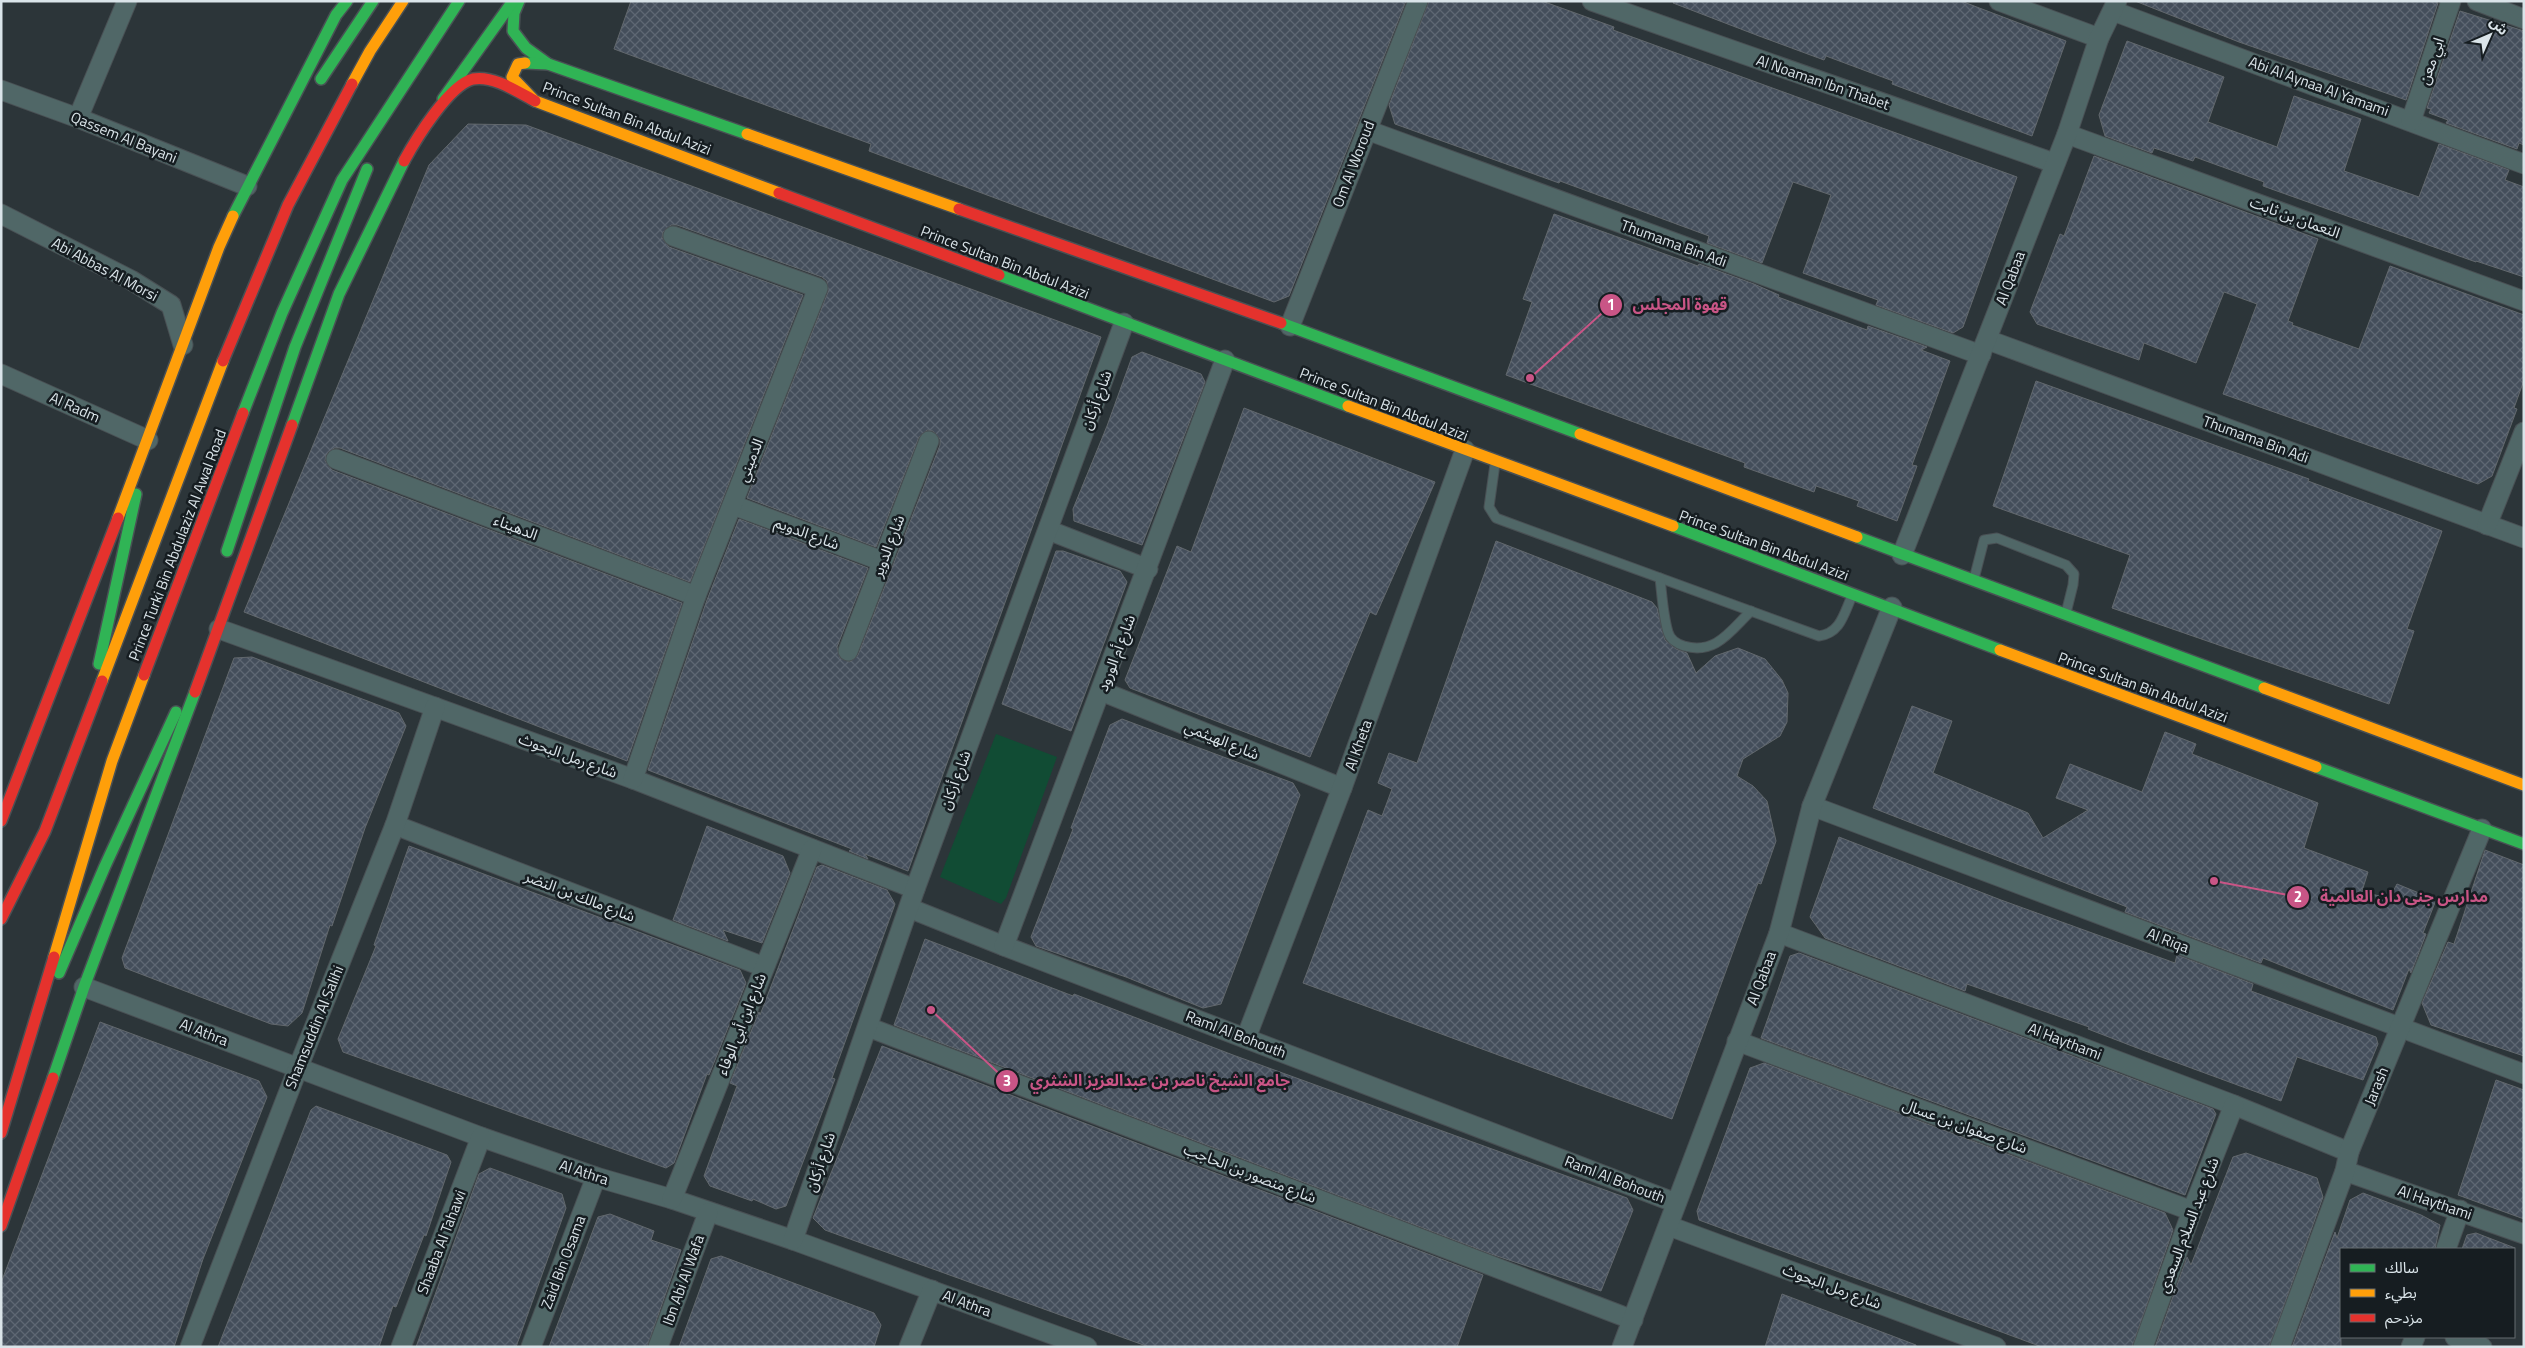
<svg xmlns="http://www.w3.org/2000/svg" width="2525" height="1348" viewBox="0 0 2525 1348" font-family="'Titillium Web','Noto Sans Arabic',sans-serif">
<defs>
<pattern id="building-cross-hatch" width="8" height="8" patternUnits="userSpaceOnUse" patternTransform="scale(1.25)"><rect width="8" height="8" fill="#444e5b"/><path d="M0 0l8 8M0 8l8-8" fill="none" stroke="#5e6773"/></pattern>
</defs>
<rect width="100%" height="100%" fill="#2c3539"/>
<!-- green -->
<polygon fill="#114c34" points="996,734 1057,757 1006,898 1001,904 940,877"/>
<!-- building -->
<g fill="url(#building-cross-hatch)" stroke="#62686d">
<polygon points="631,1 1406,1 1289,296 1274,302 869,151 871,144 614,49"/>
<polygon points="1429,1 1542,1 1614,27 1613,30 2017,177 1963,327 1953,333 1876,305 1878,300 1803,273 1831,195 1793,182 1762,263 1707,243 1709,236 1560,181 1559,183 1395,124 1389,105"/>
<polygon points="1674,1 1961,1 2066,41 2032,136 1892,84 1893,81 1826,56 1824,60 1759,36 1673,3"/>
<polygon points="2135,1 2434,1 2438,3 2406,100 2239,42"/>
<polygon points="2460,11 2524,31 2524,145 2519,143 2517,149 2446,123 2448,120 2429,113 2431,109 2427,108"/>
<polygon points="2127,41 2224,77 2208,122 2277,147 2294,96 2361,119 2344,171 2419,197 2439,144 2509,170 2505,180 2524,187 2524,277 2476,261 2476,262 2263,186 2264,182 2195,157 2193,161 2154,148 2152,153 2105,136 2099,115"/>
<polygon points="468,124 526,125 1101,337 908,871 865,854 868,859 849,851 852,849 648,770 707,600 739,519 868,568 837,647 840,658 850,662 858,655 940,445 940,439 933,431 927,430 919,437 876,547 747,498 828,292 827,281 822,277 677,225 671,225 663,232 662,238 669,247 803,295 690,582 340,448 334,448 326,455 325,461 332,470 682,603 627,761 244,612 429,165"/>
<polygon points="2094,156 2318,239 2288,321 2293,323 2292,325 2359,349 2390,266 2524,315 2524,380 2514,408 2517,409 2492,476 2478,484 2223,394 2257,304 2224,292 2196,363 2144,343 2139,360 2037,324 2030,312 2060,234 2064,236"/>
<polygon points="1554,214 1698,266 1699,264 1754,284 1779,295 1778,297 1867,330 1868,326 1927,347 1921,350 1950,361 1912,465 1917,466 1897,521 1857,506 1859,501 1816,486 1814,492 1744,467 1745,463 1506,375 1532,302 1523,299"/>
<polygon points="1142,352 1201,374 1205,382 1142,545 1074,521 1073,509 1107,426 1132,357"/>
<polygon points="2036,381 2309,479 2308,481 2442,531 2407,629 2414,631 2389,704 2112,608 2130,555 1993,506"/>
<polygon points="1244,408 1435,482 1376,615 1370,612 1310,757 1130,688 1125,680 1177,546 1191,552"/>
<polygon points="1496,541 1652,602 1657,608 1665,640 1676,649 1687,653 1696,673 1715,656 1738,648 1765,659 1782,680 1788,693 1787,722 1780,736 1743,759 1737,776 1753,786 1767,801 1776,841 1761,884 1758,883 1672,1119 1303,983 1368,810 1382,816 1392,789 1378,783 1389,753 1417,763"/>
<polygon points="1056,551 1063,551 1120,571 1127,582 1071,731 1002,704"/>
<polygon points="252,657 399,713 406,726 365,828 332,926 330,925 302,1013 288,1026 271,1024 125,968 122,958 234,658"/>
<polygon points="1912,706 1952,721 1933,773 2028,813 2043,838 2088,810 2056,798 2070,764 2142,792 2165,732 2196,744 2192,754 2318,803 2304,848 2368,872 2362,891 2389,899 2397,884 2436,900 2423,933 2426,934 2411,973 2409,969 2393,1010 2263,958 2261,963 2125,912 2127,907 1873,808"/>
<polygon points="1122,719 1293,783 1300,795 1221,1004 1203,1008 1126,977 1036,946 1031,937 1073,829 1071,828 1110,725"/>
<polygon points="707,826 783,856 790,873 762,943 723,930 728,941 673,920"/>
<polygon points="1839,837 2001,900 2175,963 2177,955 2253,984 2251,991 2376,1037 2378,1044 2363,1080 2297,1057 2281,1101 2145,1051 2088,1029 2089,1027 1967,984 1965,991 1825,938 1810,917"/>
<polygon points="409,846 740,970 746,983 709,1075 707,1074 674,1163 666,1168 343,1052 338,1039 376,946 374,945"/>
<polygon points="2485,850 2524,865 2524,1056 2431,1025 2422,1003 2448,942 2454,944"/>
<polygon points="822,865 887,890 895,904 832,1078 835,1079 786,1206 776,1209 753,1199 752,1201 710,1186 704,1176 737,1086 730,1083 759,1012 760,1015 817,867"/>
<polygon points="925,939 1073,996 1074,994 1233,1055 1627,1198 1633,1210 1601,1291 1491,1254 894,1025"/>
<polygon points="1799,953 2213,1109 2216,1114 2185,1195 1761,1038 1790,956"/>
<polygon points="100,1022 259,1081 267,1097 203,1259 174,1347 1,1347 1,1283"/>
<polygon points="882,1046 1483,1275 1457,1347 1149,1347 825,1230 813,1218"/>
<polygon points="1764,1063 2165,1213 2173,1230 2132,1347 2042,1347 1699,1220 1697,1211 1750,1068"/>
<polygon points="2496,1080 2524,1090 2524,1219 2458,1195"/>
<polygon points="316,1106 447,1155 451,1162 426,1236 424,1235 396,1307 393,1306 379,1347 218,1347 311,1110"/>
<polygon points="2246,1153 2317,1178 2323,1197 2269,1347 2155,1347 2187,1257 2191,1265 2233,1157"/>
<polygon points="490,1168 562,1194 566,1208 516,1347 416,1347 479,1174"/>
<polygon points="2363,1193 2421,1215 2440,1225 2435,1249 2340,1249 2341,1347 2292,1347 2335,1232 2337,1238 2350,1200"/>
<polygon points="610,1214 654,1231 651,1240 681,1250 647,1347 549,1347 598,1217"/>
<polygon points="2476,1233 2515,1248 2514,1249 2462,1249 2467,1235"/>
<polygon points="721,1256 874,1313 881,1325 874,1347 679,1347 711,1259"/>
<polygon points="1782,1294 1916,1345 1916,1347 1765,1347"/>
</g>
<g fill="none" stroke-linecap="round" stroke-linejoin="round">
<defs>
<g id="lane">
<path d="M1495 464 1489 507 1496 518 1504 521 1819 636C1841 633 1844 613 1852 596"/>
<path d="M1660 578C1662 595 1663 615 1668 632 1670 639 1677 644 1684 646 1716 655 1730 631 1751 611"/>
<polyline points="1974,579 1984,540 1997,538 2066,565 2074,574 2073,585 2066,613"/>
</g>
<g id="street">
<polyline points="1592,1 2054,163"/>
<polyline points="1999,1 2099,38"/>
<polyline points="2477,1 2524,19"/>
<polyline points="2113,11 2524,164"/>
<polyline points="1,90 78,118 247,186"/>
<polyline points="78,118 127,1"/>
<polyline points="2411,121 2451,1"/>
<polyline points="1367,130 1981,355"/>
<polyline points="2067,134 2524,301"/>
<polyline points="1,214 131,280 171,305 183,345"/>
<polyline points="1290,326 1418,1"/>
<polyline points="1988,340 2524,538"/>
<polyline points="1,374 148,440"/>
<polyline points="336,459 696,596"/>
<polyline points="733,505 882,561"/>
<polyline points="2487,525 2524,432"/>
<polyline points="1048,530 1148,569"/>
<polyline points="1902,555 2067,134 2099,38 2117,1"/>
<polyline points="219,629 633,779 915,889"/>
<polyline points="848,651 929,441"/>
<polyline points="1101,691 1342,788"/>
<polyline points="633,779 696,596 818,288 673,236"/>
<polyline points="1812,806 2524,1074"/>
<polyline points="395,825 764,967"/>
<polyline points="909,908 1004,946 1676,1203"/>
<polyline points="1779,933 2234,1105 2349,1152"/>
<polyline points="1004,946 1225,360"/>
<polyline points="84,987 481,1137 596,1177 672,1199 793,1240 1087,1347"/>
<polyline points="868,1027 1633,1320"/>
<polyline points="1246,1038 1342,788 1465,450"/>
<polyline points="1737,1041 2192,1211"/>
<polyline points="2345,1171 2524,1234"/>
<polyline points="672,1199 812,849"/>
<polyline points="1669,1226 1996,1347"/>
<polyline points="793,1240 915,889 1124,323"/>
<polyline points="2446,1249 2460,1210"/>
<polyline points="2455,1337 2482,1347"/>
<polyline points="190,1347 298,1068 395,825 435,707"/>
<polyline points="401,1347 481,1137"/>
<polyline points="531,1347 596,1177"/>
<polyline points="658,1347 708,1213"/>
<polyline points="909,1347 932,1290"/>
<polyline points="1622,1347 1779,933 1812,806 1892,607"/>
<polyline points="2143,1347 2192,1211 2234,1105"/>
<polyline points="2280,1347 2345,1171 2349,1152 2482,829"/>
<polyline points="2411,1347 2415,1337"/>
</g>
<g id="fast">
<polyline points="519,1 514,13 513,31 526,48 548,64"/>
<polyline points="525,63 548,64 747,134"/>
<polyline points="321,79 373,1"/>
<polyline points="443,99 513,1"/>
<polyline points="233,216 336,15 347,1"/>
<polyline points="999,275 1348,406"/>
<polyline points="1281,323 1580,434"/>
<polyline points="243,413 282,313 342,180 459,1"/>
<polyline points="292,425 339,294 404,161"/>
<polyline points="1673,526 2000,650"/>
<polyline points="1857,537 2264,688"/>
<polyline points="227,551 295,347 367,169"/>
<polyline points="99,664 136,494"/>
<polyline points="2316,767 2524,844"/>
<polyline points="59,973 105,866 176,712"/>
<polyline points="53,1078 84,987 195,692"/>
</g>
<g id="slow">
<polyline points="525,63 518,64 512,77 535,101 779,193"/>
<polyline points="352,84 370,51 403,1"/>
<polyline points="747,134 959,209"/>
<polyline points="1348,406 1673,526"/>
<polyline points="1580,434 1857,537"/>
<polyline points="118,518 219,247 233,216"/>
<polyline points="2000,650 2316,767"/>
<polyline points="102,681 223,361"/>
<polyline points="2264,688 2524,785"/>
<polyline points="54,957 112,761 144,675"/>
</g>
<g id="jam">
<path d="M404 161C416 139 449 85 473 79 493 75 518 92 535 101"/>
<polyline points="779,193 999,275"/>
<polyline points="959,209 1281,323"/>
<polyline points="223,361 288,205 352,84"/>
<polyline points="144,675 243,413"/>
<polyline points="195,692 292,425"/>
<polyline points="1,821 118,518"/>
<polyline points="1,919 45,831 102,681"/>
<polyline points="1,1133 54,957"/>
<polyline points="1,1226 53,1078"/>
</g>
</defs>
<!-- lane casing -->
<use href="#lane" stroke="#495054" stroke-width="11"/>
<!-- street casing -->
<use href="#street" stroke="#495054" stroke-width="21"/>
<!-- fast casing -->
<use href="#fast" stroke="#495054" stroke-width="14"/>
<!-- slow casing -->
<use href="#slow" stroke="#495054" stroke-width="14"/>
<!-- jam casing -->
<use href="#jam" stroke="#495054" stroke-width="14"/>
<!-- lane -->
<use href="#lane" stroke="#506767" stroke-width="9"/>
<!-- street -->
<use href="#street" stroke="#506767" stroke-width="19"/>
<!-- fast -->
<use href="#fast" stroke="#30b455" stroke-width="11"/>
<!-- slow -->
<use href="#slow" stroke="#ff9f0a" stroke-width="11"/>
<!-- jam -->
<use href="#jam" stroke="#e5322d" stroke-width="11"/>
</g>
<g text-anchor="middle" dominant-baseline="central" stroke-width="5" stroke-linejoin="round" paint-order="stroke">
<!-- street labels -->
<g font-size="15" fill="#dae4e9" stroke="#161d21">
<text transform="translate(2431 61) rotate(-71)">ابي معن</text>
<text transform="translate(1823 82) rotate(19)">Al Noaman Ibn Thabet</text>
<text transform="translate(2319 86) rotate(20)">Abi Al Aynaa Al Yamami</text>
<text transform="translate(627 118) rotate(21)">Prince Sultan Bin Abdul Azizi</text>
<text transform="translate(124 137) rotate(22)">Qassem Al Bayani</text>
<text transform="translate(1353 164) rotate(-69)">Om Al Woroud</text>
<text transform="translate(2295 217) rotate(20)">النعمان بن ثابت</text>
<text transform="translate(1674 243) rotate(20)">Thumama Bin Adi</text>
<text transform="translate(1005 262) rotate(21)">Prince Sultan Bin Abdul Azizi</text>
<text transform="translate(105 269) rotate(28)">Abi Abbas Al Morsi</text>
<text transform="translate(2010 278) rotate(-69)">Al Qabaa</text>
<text transform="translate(1096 400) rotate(-70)">شارع أركان</text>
<text transform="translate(1384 404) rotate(21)">Prince Sultan Bin Abdul Azizi</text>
<text transform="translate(75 407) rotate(24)">Al Radm</text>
<text transform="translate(2256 439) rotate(20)">Thumama Bin Adi</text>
<text transform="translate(750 460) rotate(-68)">الدميني</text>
<text transform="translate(516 527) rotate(21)">الدهيناء</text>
<text transform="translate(807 533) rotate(20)">شارع الدويم</text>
<text transform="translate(177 545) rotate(-69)">Prince Turki Bin Abdulaziz Al Awal Road</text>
<text transform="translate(1764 545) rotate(20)">Prince Sultan Bin Abdul Azizi</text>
<text transform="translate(888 546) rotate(-69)">شارع الدوير</text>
<text transform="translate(1116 653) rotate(-69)">شارع أم الورود</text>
<text transform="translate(2143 687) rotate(20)">Prince Sultan Bin Abdul Azizi</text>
<text transform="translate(1222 740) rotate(22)">شارع الهيثمي</text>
<text transform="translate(1358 745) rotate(-70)">Al Kheta</text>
<text transform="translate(568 755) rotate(20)">شارع رمل البحوث</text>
<text transform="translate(955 780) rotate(-70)">شارع أركان</text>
<text transform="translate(580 896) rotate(21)">شارع مالك بن النضر</text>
<text transform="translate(2168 940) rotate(21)">Al Riqa</text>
<text transform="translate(1761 978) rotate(-69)">Al Qabaa</text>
<text transform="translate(741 1024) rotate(-68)">شارع ابن أبي الوفاء</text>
<text transform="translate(314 1027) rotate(-68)">Shamsuddin Al Salihi</text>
<text transform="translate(204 1032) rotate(21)">Al Athra</text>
<text transform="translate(1236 1034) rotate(21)">Raml Al Bohouth</text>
<text transform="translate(2065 1041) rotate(21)">Al Haythami</text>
<text transform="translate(2376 1086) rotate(-68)">Jarash</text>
<text transform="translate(1965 1126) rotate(20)">شارع صفوان بن عسال</text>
<text transform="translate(820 1162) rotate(-71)">شارع أركان</text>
<text transform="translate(584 1172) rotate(18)">Al Athra</text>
<text transform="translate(1250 1173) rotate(21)">شارع منصور بن الحاجب</text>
<text transform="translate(1615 1179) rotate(21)">Raml Al Bohouth</text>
<text transform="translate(2435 1202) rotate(19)">Al Haythami</text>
<text transform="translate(2188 1225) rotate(-69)">شارع عبد السلام السعدي</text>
<text transform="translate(441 1242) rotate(-69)">Shaaba Al Tahawi</text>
<text transform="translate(563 1262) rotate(-69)">Zaid Bin Osama</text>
<text transform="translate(683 1280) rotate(-70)">Ibn Abi Al Wafa</text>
<text transform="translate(1832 1286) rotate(20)">شارع رمل البحوث</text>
<text transform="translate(967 1303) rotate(20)">Al Athra</text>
</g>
</g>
<!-- callouts -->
<path fill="none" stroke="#c95586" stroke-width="2" d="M1530 378L1611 305M2214 881L2298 897M931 1010L1007 1081"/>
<g fill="#c95586" stroke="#161d21" stroke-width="2">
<circle cx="1530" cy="378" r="5"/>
<circle cx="2214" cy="881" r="5"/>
<circle cx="931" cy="1010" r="5"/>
<circle cx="1611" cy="305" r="12"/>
<circle cx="2298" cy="897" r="12"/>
<circle cx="1007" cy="1081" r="12"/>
</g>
<g font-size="15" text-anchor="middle" font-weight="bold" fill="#fff">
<text x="1611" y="310">1</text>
<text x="2298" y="902">2</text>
<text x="1007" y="1086">3</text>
</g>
<g font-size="16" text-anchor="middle" font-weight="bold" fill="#c95586" stroke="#161d21" stroke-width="5" stroke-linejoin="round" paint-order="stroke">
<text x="1680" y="310">قهوة المجلس</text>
<text x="2404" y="902">مدارس جنى دان العالمية</text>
<text x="1160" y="1086">جامع الشيخ ناصر بن عبدالعزيز الشثري</text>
</g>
<!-- border -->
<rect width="2525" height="1348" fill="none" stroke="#dae4e9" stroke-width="5"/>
<!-- legend -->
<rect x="2340" y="1248" width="175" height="90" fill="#161d21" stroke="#646d71"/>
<rect x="2350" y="1264" width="25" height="8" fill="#30b455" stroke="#646d71"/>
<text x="2385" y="1273" font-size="15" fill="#dae4e9">سالك</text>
<rect x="2350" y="1289" width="25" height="8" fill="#ff9f0a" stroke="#646d71"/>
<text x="2385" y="1298" font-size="15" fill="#dae4e9">بطيء</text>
<rect x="2350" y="1314" width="25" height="8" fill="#e5322d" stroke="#646d71"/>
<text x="2385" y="1323" font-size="15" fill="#dae4e9">مزدحم</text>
<!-- north arrow -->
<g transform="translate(2490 35) rotate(45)" stroke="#161d21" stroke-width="4" paint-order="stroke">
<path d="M0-4L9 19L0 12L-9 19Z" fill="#dae4e9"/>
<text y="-8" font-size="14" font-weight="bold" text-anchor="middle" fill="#dae4e9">ش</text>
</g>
</svg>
